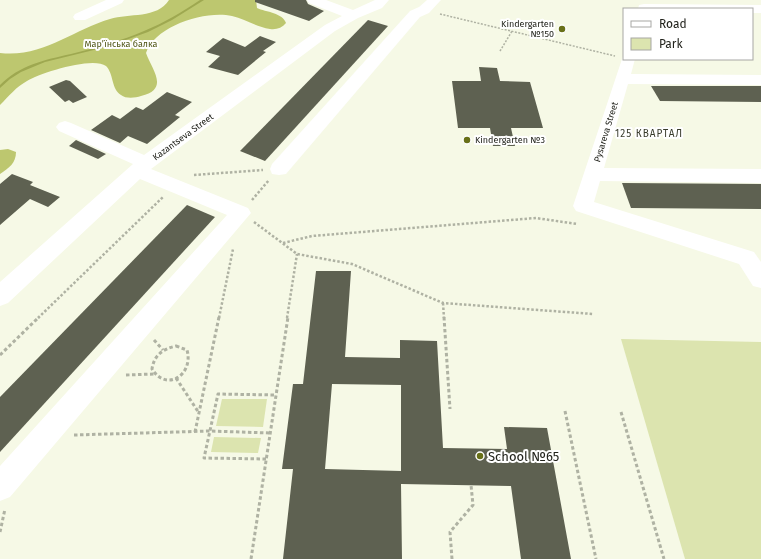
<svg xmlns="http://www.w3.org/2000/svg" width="761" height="559" viewBox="0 0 761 559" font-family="'Fira Sans',sans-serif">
<rect width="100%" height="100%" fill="#f6f9e6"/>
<!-- green -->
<g fill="#dce4af">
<polygon points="621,339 761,342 761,559 685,559"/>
<polygon points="222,399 267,399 263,427 216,426"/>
<polygon points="214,437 261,438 258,453 211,452"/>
</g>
<!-- forest -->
<g fill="#bdc76f">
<path d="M169 0H256L257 8C266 12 283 13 286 23 282 28 276 30 270 29 256 27 245 19 232 16 205 10 155 26 146 53 152 70 170 89 141 96 135 98 126 99 121 95 111 89 114 74 106 66 93 56 40 73 27 81 16 87 9 96 0 105V53C43 58 72 30 110 19 129 13 157 19 169 0Z"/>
<path d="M8 149 16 152C16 163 9 168 0 174V150Z"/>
</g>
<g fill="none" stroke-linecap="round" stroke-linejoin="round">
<!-- stream -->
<path fill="#9ea850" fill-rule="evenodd" d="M200 0H204L172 20 148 32 106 47 45 62 21 72 10 79 0 88V85C20 65 44 60 71 54 84 51 97 47 110 43 121 40 133 36 144 31 164 23 182 12 200 0Z"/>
</g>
<!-- building -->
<g fill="#5e6151" fill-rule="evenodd">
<polygon points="255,0 306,0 308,4 324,11 309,21 255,2"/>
<polygon points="368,20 388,26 265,161 240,151"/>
<polygon points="260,36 276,42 263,51 266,52 238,75 208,67 220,56 206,52 223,38 245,47"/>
<polygon points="479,67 497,68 500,81 530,82 543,128 511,128 515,146 493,146 490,128 458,128 452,81 481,81"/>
<polygon points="66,80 70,81 87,97 73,103 69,100 65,102 49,87"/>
<polygon points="651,86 761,86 761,102 660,101"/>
<polygon points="167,92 192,102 175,115 180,117 147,144 128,136 120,143 91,130 112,115 120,119 136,107 143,110"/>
<polygon points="76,140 106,154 98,159 69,146"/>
<polygon points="12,174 33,182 30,185 60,197 48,207 30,199 0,225 0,184"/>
<polygon points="622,183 761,184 761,209 631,208"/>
<polygon points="187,205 215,217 0,452 0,397"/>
<path d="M316 271H351L345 357 400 358V340L437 341 443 448 507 449 504 427 547 428 571 559H521L511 486 401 484 402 559H283L293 469H282L293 384H303ZM332 384 401 385V471L325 469Z"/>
</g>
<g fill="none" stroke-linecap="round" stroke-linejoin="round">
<!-- path-far2 -->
<g stroke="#afb2a3" stroke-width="1.5" stroke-dasharray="2 1.5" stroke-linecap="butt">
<polyline points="440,14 615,56"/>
<polyline points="500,51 512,31"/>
</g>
<!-- path-far1 -->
<g stroke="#afb2a3" stroke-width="2.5" stroke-dasharray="2.5 2" stroke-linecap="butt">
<polyline points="194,175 263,170"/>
<polyline points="252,200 269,180"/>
<polyline points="254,222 297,254 352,264 443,303 593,314"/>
<polyline points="283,243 312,236 536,218 577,224"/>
<polyline points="443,303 444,318"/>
<polyline points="38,318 163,197"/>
<polyline points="219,318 233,249"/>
<polyline points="287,318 297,254"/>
</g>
<!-- path -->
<g stroke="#afb2a3" stroke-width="3" stroke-dasharray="3.5 2.5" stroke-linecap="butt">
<polyline points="444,317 450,409"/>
<polyline points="154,340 163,350"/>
<path d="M176 346 187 350C194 374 167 393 152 369 154 355 163 349 176 346Z"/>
<polyline points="0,355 39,317"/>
<polyline points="126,375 154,374"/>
<polyline points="176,378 199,413"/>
<polyline points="565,411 596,559"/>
<polyline points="621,412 664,559"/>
<polyline points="195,432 219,317"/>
<polyline points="74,435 210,431 270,433"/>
<polyline points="266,459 204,458 218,394 276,395"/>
<polyline points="0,532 5,509"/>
<polyline points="251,559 288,317"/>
<polyline points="452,559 450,532 473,505 471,485"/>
</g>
<!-- minor -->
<g fill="#fff" fill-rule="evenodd">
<polygon points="106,0 124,0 122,3 85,20 75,20 73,17 75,14"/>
<polygon points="307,0 326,0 353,10 375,0 389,0 382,8 358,18 335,31 151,169 248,208 251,213 10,497 0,501 0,466 227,215 140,179 8,303 0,306 0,282 133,164 59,131 56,127 59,123 65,121 71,123 144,155 325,25 342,16 309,3"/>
<polygon points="427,0 441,0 429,13 420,17 286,174 279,175 272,174 270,169 272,164 410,11 419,7"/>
<polygon points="644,4 761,5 761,13 752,13 752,9 638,9 639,5"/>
<polygon points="623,56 624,59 635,59 631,74 761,75 761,85 628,84 604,168 761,169 761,183 600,181 594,202 754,252 761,262 761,288 753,286 739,264 576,211 573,206"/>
</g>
</g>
<!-- markers -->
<g fill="#687018" stroke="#fff" stroke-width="1.5">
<circle cx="562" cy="29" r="4"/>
<circle cx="467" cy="140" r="4"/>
<circle cx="480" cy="456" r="4"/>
</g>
<g text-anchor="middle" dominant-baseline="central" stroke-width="4" stroke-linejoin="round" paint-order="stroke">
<!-- far-poi labels -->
<g font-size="9" fill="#22231c" stroke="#fff" text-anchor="end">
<text x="554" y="24">Kindergarten<tspan x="554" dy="10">№150</tspan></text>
<text x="475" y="140" text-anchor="start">Kindergarten №3</text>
</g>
<!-- far-park labels -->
<g font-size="9" fill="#4e5413" stroke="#fff">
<text x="121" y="44">Мар’їнська балка</text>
</g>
<!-- far-street labels -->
<g font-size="9" fill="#22231c" stroke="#fff">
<text transform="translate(606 132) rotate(-73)">Pysareva Street</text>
<text transform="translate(183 137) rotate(-36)">Kazantseva Street</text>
</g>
<!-- far-neighbourhood labels -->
<g font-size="10" letter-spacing="1" fill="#383b2b" stroke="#fff">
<text x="649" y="134">125 КВАРТАЛ</text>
</g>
<!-- near-poi labels -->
<g font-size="13" fill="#22231c" stroke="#fff" text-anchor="start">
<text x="488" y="456">School №65</text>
</g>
</g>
<!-- legend -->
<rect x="623" y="8" width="130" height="52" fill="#ffffff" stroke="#a7a7a4"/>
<rect x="631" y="21" width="20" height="6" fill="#ffffff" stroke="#a7a7a4"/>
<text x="659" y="28" font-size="12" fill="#22231c">Road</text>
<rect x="631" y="38" width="20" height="12" fill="#dce4af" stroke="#a7a7a4"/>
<text x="659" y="48" font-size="12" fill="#22231c">Park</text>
</svg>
